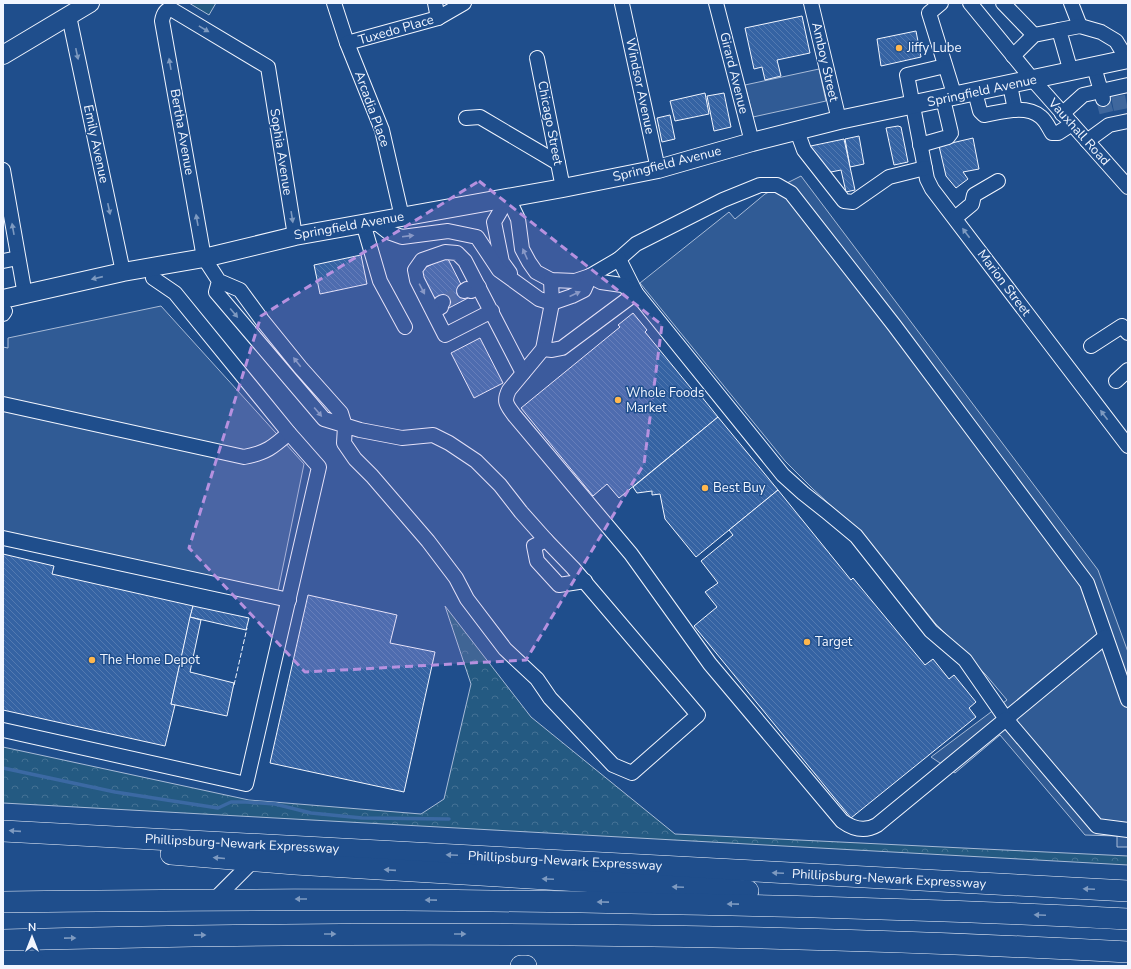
<svg xmlns="http://www.w3.org/2000/svg" width="1131" height="969" viewBox="0 0 1131 969" font-family="'Nunito Sans',sans-serif">
<defs>
<pattern id="forest-crowns" width="20" height="18" patternUnits="userSpaceOnUse"><rect width="20" height="18" fill="#245a82"/><path d="M2 6a3 3 0 1 1 6 0M12 15a3 3 0 1 1 6 0" fill="none" stroke="#447295"/></pattern>
<pattern id="building-back-hatch" width="6" height="6" patternUnits="userSpaceOnUse"><rect width="6" height="6" fill="#3563a3"/><path d="M-1 5l2 2M0 0l6 6M5-1l2 2" fill="none" stroke="#537ab1"/></pattern>
</defs>
<rect width="100%" height="100%" fill="#1f4e8c"/>
<!-- forest -->
<polygon fill="url(#forest-crowns)" stroke="#a8bbd7" points="445,606 531,717 675,834 1128,856 1128,865 3,803 3,747 249,800 421,814 444,799 471,684"/>
<!-- park -->
<polygon fill="#245a82" stroke="#a8bbd7" points="189,3 216,3 209,15"/>
<!-- parking -->
<g fill="#305b95" stroke="#a8bbd7">
<polygon points="819,69 826,101 753,117 745,85"/>
<polygon points="801,176 1098,570 1128,652 1128,847 1117,847 1117,836 1085,835 1000,735 955,773 931,757 1007,700 986,675 935,623 865,537 813,489 785,461 640,283 729,212 735,219 765,194"/>
<polygon points="161,306 304,464 278,591 206,576 3,531 3,347 8,348 8,338"/>
</g>
<g fill="none" stroke-linecap="round" stroke-linejoin="round">
<!-- stream -->
<polyline stroke="#3b69a3" stroke-width="3.5" points="3,768 115,792 218,808 231,802 246,802 275,804 311,813 362,818 449,819"/>
</g>
<!-- building -->
<g fill="url(#building-back-hatch)" stroke="#f2f6ff">
<polygon points="802,16 810,53 777,60 781,76 765,80 762,67 754,69 745,28"/>
<polygon points="916,31 921,57 881,66 877,39"/>
<polygon points="705,93 709,114 675,121 670,101"/>
<polygon points="724,93 731,127 714,131 707,96"/>
<polygon points="670,115 675,139 662,142 657,118"/>
<polygon points="898,126 901,127 908,162 894,165 886,128"/>
<polygon points="859,136 864,164 850,167 845,139"/>
<polygon points="973,138 979,169 963,172 968,179 956,188 946,176 939,146"/>
<polygon points="844,139 855,190 846,192 841,170 826,173 806,147"/>
<polygon points="361,255 367,284 320,294 314,265"/>
<polygon points="447,257 468,298 447,309 435,300 420,270"/>
<polygon points="633,313 647,330 645,332 695,393 697,391 718,417 619,498 607,484 593,496 521,408 620,327 618,325"/>
<polygon points="480,338 503,383 474,398 451,353"/>
<polygon points="718,417 778,490 696,557 665,519 660,494 652,495 652,491 637,493 633,487"/>
<polygon points="778,490 851,580 853,578 925,665 933,659 949,679 954,675 976,702 969,708 976,717 851,818 694,626 717,607 705,592 718,583 701,561 733,535 729,530"/>
<polygon points="3,554 54,566 52,574 193,606 171,704 175,705 165,746 3,710"/>
<polygon points="308,595 397,615 390,643 435,652 404,792 270,763"/>
<polygon points="193,606 249,618 246,630 190,617"/>
<polygon points="190,617 201,620 190,672 234,683 227,716 171,704"/>
</g>
<g fill="none" stroke-linecap="round" stroke-linejoin="round">
<!-- minor-tunnel -->
<g stroke="#3f679d" stroke-width="14" stroke-dasharray="14 7" stroke-linecap="butt">
<polyline points="1118,96 1121,111"/>
<polyline points="1103,99 1107,115"/>
<polyline points="443,302 464,291"/>
</g>
<defs>
<g id="minor">
<polyline points="334,3 347,43 382,130 402,217"/>
<polyline points="435,3 438,18"/>
<polyline points="716,3 752,142"/>
<polyline points="811,3 839,120"/>
<polyline points="941,3 929,13 955,97"/>
<polyline points="970,3 1033,80 1128,187"/>
<polyline points="1003,3 1034,35"/>
<polyline points="1071,3 1080,26"/>
<polyline points="622,4 658,169"/>
<polyline points="69,16 123,272"/>
<polyline points="347,43 438,18 464,3"/>
<polyline points="1013,56 1034,35 1059,30"/>
<polyline points="537,58 563,188"/>
<polyline points="945,66 907,75 927,179 932,189 1128,446"/>
<polyline points="1094,67 1101,91 1128,85"/>
<polyline points="1071,72 1059,30 1080,26 1101,32 1116,41 1127,59"/>
<polyline points="1010,85 1015,110"/>
<path d="M975 92 980 111 984 115C1001 112 1026 104 1041 117 1046 121 1049 128 1052 133H1058L1072 124"/>
<polyline points="1062,114 1083,95 1101,91 1103,99"/>
<polyline points="466,118 480,117 558,163"/>
<polyline points="797,131 804,150 844,201 853,202 889,177 925,168"/>
<polyline points="1087,141 1109,125 1128,121"/>
<polyline points="920,145 948,137 951,133 943,99"/>
<polyline points="3,170 25,295"/>
<polyline points="508,198 518,219 522,249 529,262 536,272 551,280 575,281 590,276 619,259 636,244 723,200 760,185 777,185 791,193 894,325 1087,583 1128,700"/>
<polyline points="508,198 494,222 502,262 510,273"/>
<polyline points="955,218 972,204 974,195 998,181"/>
<polyline points="374,221 388,232 402,237 448,231 477,237 499,270 539,299 552,303 572,296 584,290 590,276"/>
<polyline points="363,223 380,281 405,327"/>
<polyline points="619,259 636,293 783,475 803,493 827,512 856,536 931,631 965,660 1006,719 1105,637"/>
<polyline points="3,261 18,258"/>
<polyline points="590,276 601,282 622,285 636,293"/>
<path d="M551 280 552 303 543 349 509 390C503 402 507 405 514 415L631 554 710 664 842 821C853 829 865 832 877 825L1006 719 1097 826 1128 830"/>
<path d="M219 281 216 292 324 419 360 430 402 438 433 435 449 443 476 461 500 485 521 512 545 539 573 568 698 715 632 773 613 765 550 698 537 679 505 649 467 599 456 578 428 541 372 476 355 459 344 443 345 426 341 413 300 367 262 320 240 290 219 281 204 258 162 21C163 15 165 10 171 9L268 67 295 236"/>
<polyline points="464,291 467,289 471,291 479,287"/>
<polyline points="434,311 441,307 441,303 443,302"/>
<polyline points="492,311 445,335 417,280 415,270 422,260 445,252 457,253 465,261 523,373"/>
<polyline points="3,314 5,311"/>
<polyline points="1091,346 1122,326 1128,333"/>
<polyline points="543,349 552,350 562,348 636,293"/>
<polyline points="1116,381 1128,370"/>
<path d="M3 404 244 457C266 453 273 447 289 433"/>
<polyline points="3,538 289,600"/>
<polyline points="546,540 534,546 537,561 559,585 585,581"/>
<polyline points="3,730 246,784 319,467 289,433 175,293 153,278"/>
<polyline points="214,900 253,861"/>
</g>
<g id="major">
<polyline points="3,55 90,3"/>
<polyline points="3,299 123,272 204,258 295,236 563,188 658,169 752,142 839,120 1128,59"/>
</g>
<g id="highway">
<polyline points="3,831 1128,891"/>
<polyline points="171,854 295,864 748,891"/>
<path d="M3 902C212 899 421 899 631 903 796 906 962 910 1128 919"/>
<path d="M3 940C378 930 753 932 1128 952"/>
<polyline points="521,966 526,966"/>
</g>
</defs>
<!-- minor casing -->
<use href="#minor" stroke="#f2f6ff" stroke-width="16"/>
<!-- major casing -->
<use href="#major" stroke="#f2f6ff" stroke-width="20"/>
<!-- highway casing -->
<use href="#highway" stroke="#f2f6ff" stroke-width="22"/>
<!-- minor -->
<use href="#minor" stroke="#1f4e8c" stroke-width="14"/>
<!-- major -->
<use href="#major" stroke="#1f4e8c" stroke-width="18"/>
<!-- highway -->
<use href="#highway" stroke="#1f4e8c" stroke-width="21"/>
<!-- fence -->
<polyline stroke="#f2f6ff" stroke-width="1" stroke-dasharray="5 2" stroke-linecap="butt" points="234,685 247,628"/>
</g>
<!-- one-way arrows -->
<defs><path id="oneway-solid" d="M-6-.8H1V-3.2L6.5 0L1 3.2V.8H-6Z"/></defs>
<g fill="#7e9ac0">
<use href="#oneway-solid" transform="translate(204 29) rotate(31)"/>
<use href="#oneway-solid" transform="translate(77 54) rotate(78)"/>
<use href="#oneway-solid" transform="translate(170 64) rotate(-100)"/>
<use href="#oneway-solid" transform="translate(109 209) rotate(78)"/>
<use href="#oneway-solid" transform="translate(292 217) rotate(81)"/>
<use href="#oneway-solid" transform="translate(197 220) rotate(-100)"/>
<use href="#oneway-solid" transform="translate(13 229) rotate(-100)"/>
<use href="#oneway-solid" transform="translate(966 233) rotate(-127)"/>
<use href="#oneway-solid" transform="translate(408 236) rotate(-7)"/>
<use href="#oneway-solid" transform="translate(525 254) rotate(-114)"/>
<use href="#oneway-solid" transform="translate(97 278) rotate(167)"/>
<use href="#oneway-solid" transform="translate(422 289) rotate(62)"/>
<use href="#oneway-solid" transform="translate(575 294) rotate(-25)"/>
<use href="#oneway-solid" transform="translate(234 313) rotate(50)"/>
<use href="#oneway-solid" transform="translate(297 362) rotate(-128)"/>
<use href="#oneway-solid" transform="translate(318 412) rotate(50)"/>
<use href="#oneway-solid" transform="translate(1104 415) rotate(-127)"/>
<use href="#oneway-solid" transform="translate(15 831) rotate(-176)"/>
<use href="#oneway-solid" transform="translate(452 855) rotate(-177)"/>
<use href="#oneway-solid" transform="translate(219 858) rotate(-175)"/>
<use href="#oneway-solid" transform="translate(390 870) rotate(-176)"/>
<use href="#oneway-solid" transform="translate(778 873) rotate(-177)"/>
<use href="#oneway-solid" transform="translate(548 879) rotate(-177)"/>
<use href="#oneway-solid" transform="translate(678 887) rotate(-177)"/>
<use href="#oneway-solid" transform="translate(1089 889) rotate(-177)"/>
<use href="#oneway-solid" transform="translate(301 899) rotate(-180)"/>
<use href="#oneway-solid" transform="translate(431 900) rotate(-179)"/>
<use href="#oneway-solid" transform="translate(603 902) rotate(-179)"/>
<use href="#oneway-solid" transform="translate(733 904) rotate(-179)"/>
<use href="#oneway-solid" transform="translate(1040 915) rotate(-177)"/>
<use href="#oneway-solid" transform="translate(330 934)"/>
<use href="#oneway-solid" transform="translate(460 934)"/>
<use href="#oneway-solid" transform="translate(200 935) rotate(-1)"/>
<use href="#oneway-solid" transform="translate(70 938) rotate(-1)"/>
</g>
<!-- marked area -->
<path fill="#b691df" fill-opacity="0.2" stroke="#b691df" stroke-width="3" stroke-dasharray="8 5" stroke-linejoin="round" d="M479 181 662 325 644 464 526 660 305 672 189 548 261 316Z"/>
<!-- markers -->
<g fill="#ffb74d" stroke="#1f4e8c" stroke-width="1.5">
<circle cx="899" cy="48" r="4"/>
<circle cx="618" cy="400" r="4"/>
<circle cx="705" cy="488" r="4"/>
<circle cx="807" cy="642" r="4"/>
<circle cx="92" cy="660" r="4"/>
</g>
<g text-anchor="middle" dominant-baseline="central" stroke-width="3" stroke-linejoin="round" paint-order="stroke">
<!-- street labels -->
<g font-size="13" fill="#f2f6ff" stroke="#1f4e8c">
<text transform="translate(396 30) rotate(-16)">Tuxedo Place</text>
<text transform="translate(825 62) rotate(77)">Amboy Street</text>
<text transform="translate(734 73) rotate(76)">Girard Avenue</text>
<text transform="translate(640 86) rotate(78)">Windsor Avenue</text>
<text transform="translate(982 91) rotate(-12)">Springfield Avenue</text>
<text transform="translate(372 109) rotate(70)">Arcadia Place</text>
<text transform="translate(550 123) rotate(79)">Chicago Street</text>
<text transform="translate(182 132) rotate(80)">Bertha Avenue</text>
<text transform="translate(1079 132) rotate(48)">Vauxhall Road</text>
<text transform="translate(96 144) rotate(78)">Emily Avenue</text>
<text transform="translate(281 152) rotate(81)">Sophia Avenue</text>
<text transform="translate(667 164) rotate(-14)">Springfield Avenue</text>
<text transform="translate(349 226) rotate(-10)">Springfield Avenue</text>
<text transform="translate(1004 283) rotate(53)">Marion Street</text>
<text transform="translate(242 844) rotate(3)">Phillipsburg-Newark Expressway</text>
<text transform="translate(565 861) rotate(3)">Phillipsburg-Newark Expressway</text>
<text transform="translate(889 879) rotate(3)">Phillipsburg-Newark Expressway</text>
</g>
<!-- poi labels -->
<g font-size="13" fill="#f2f6ff" stroke="#1f4e8c" text-anchor="start">
<text x="907" y="48">Jiffy Lube</text>
<text x="626" y="393">Whole Foods<tspan x="626" dy="15">Market</tspan></text>
<text x="713" y="488">Best Buy</text>
<text x="815" y="642">Target</text>
<text x="100" y="660">The Home Depot</text>
</g>
</g>
<!-- border -->
<rect width="1131" height="969" fill="none" stroke="#f2f6ff" stroke-width="8"/>
<!-- north arrow -->
<g transform="translate(32 937)" stroke="#1f4e8c" stroke-width="3" paint-order="stroke">
<path d="M0-3L7 15L0 10L-7 15Z" fill="#f2f6ff"/>
<text y="-6" font-size="11" font-weight="bold" text-anchor="middle" fill="#f2f6ff">N</text>
</g>
</svg>
